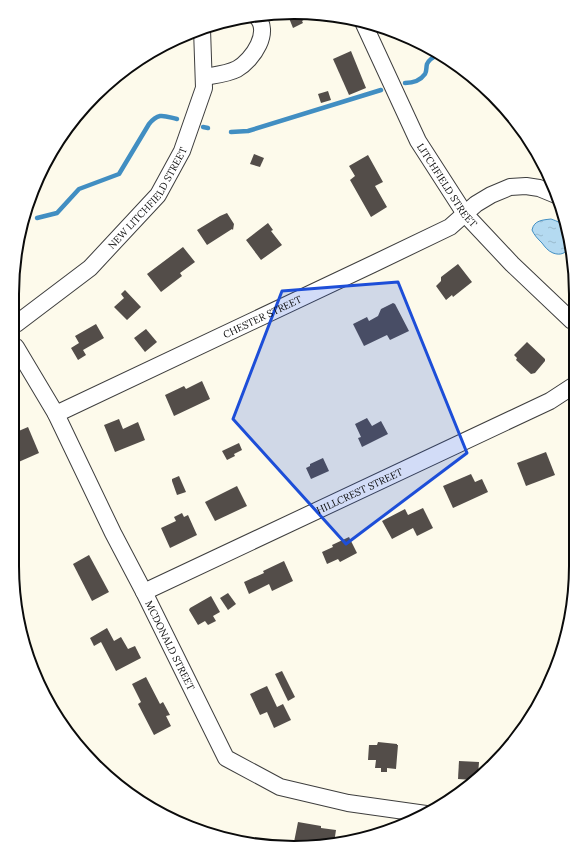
<svg xmlns="http://www.w3.org/2000/svg" width="588" height="860" viewBox="0 0 588 860" font-family="Lora,serif">
<defs>
<pattern id="water-ripples" width="26" height="14" patternUnits="userSpaceOnUse"><rect width="26" height="14" fill="#b4daf1"/><path d="M2 4q2-2 4 0t4 0M15 11q2-2 4 0t4 0" fill="none" stroke="#99bacd"/></pattern>
</defs>
<rect width="100%" height="100%" fill="#fdfaeb"/>
<!-- water -->
<path fill="url(#water-ripples)" stroke="#418ec2" d="M551 219C557 221 564 224 567 229 574 240 569 259 553 253 548 251 545 247 542 243 538 239 534 235 532 230 534 220 543 220 551 219Z"/>
<g fill="none" stroke-linecap="round" stroke-linejoin="round">
<!-- stream -->
<g stroke="#418ec2" stroke-width="4.5">
<path d="M405 83C413 83 420 81 425 74 427 71 426 67 427 64 429 59 435 56 439 54"/>
<polyline points="203,127 208,128"/>
<polyline points="231,132 248,131 381,90"/>
<path d="M37 218 57 213 79 189 119 174 149 124C159 112 164 116 177 119"/>
</g>
</g>
<!-- building -->
<g fill="#534d49">
<polygon points="297,12 299,15 302,14 305,19 302,21 303,23 293,28 287,13"/>
<polygon points="351,51 366,88 349,95 333,59"/>
<polygon points="328,91 331,100 321,103 318,94"/>
<polygon points="254,154 264,158 260,167 250,164"/>
<polygon points="368,155 383,182 375,186 387,207 371,217 350,180 355,176 349,166"/>
<polygon points="227,213 234,224 233,230 232,229 207,245 197,230 220,216"/>
<polygon points="268,223 273,230 271,231 282,245 261,260 246,240"/>
<polygon points="183,247 195,262 180,273 182,276 161,292 147,274"/>
<polygon points="458,264 472,282 453,297 452,295 446,300 436,286 441,281 441,277"/>
<polygon points="125,290 141,307 127,320 114,307 124,298 121,294"/>
<polygon points="393,303 395,304 409,331 390,340 387,335 364,346 353,324 367,317 369,321 378,316 381,309"/>
<polygon points="96,324 104,338 83,350 86,355 78,360 71,348 79,343 75,336"/>
<polygon points="146,329 157,342 145,352 134,338"/>
<polygon points="527,342 545,359 545,361 535,373 531,374 516,360 517,358 514,355"/>
<polygon points="202,381 210,399 174,416 165,395 184,386 186,389"/>
<polygon points="367,418 372,426 381,421 388,434 362,447 358,438 361,437 355,424"/>
<polygon points="119,419 123,429 138,422 145,440 115,452 104,425"/>
<polygon points="28,427 39,453 14,464 14,433"/>
<polygon points="239,443 242,450 234,454 235,456 227,460 222,451"/>
<polygon points="546,452 555,475 526,486 517,463"/>
<polygon points="323,458 329,471 311,479 306,468 310,466 310,464"/>
<polygon points="471,474 475,482 482,479 488,492 453,508 443,486"/>
<polygon points="179,476 186,492 177,495 172,481 172,479"/>
<polygon points="237,486 247,506 215,521 205,502"/>
<polygon points="423,508 433,528 417,536 413,528 392,539 382,521 405,509 408,515"/>
<polygon points="182,513 184,517 188,515 197,535 170,548 161,528 176,521 174,517"/>
<polygon points="349,537 357,553 340,562 338,559 327,564 322,552 333,547 332,545"/>
<polygon points="89,555 109,592 92,601 73,564"/>
<polygon points="284,561 293,581 272,591 269,584 249,594 244,582 264,573 263,571"/>
<polygon points="228,593 236,604 228,610 220,598"/>
<polygon points="211,596 220,612 213,616 216,621 208,625 205,621 198,625 189,610 190,608"/>
<polygon points="107,628 114,641 121,637 128,649 135,646 141,658 116,671 101,642 94,646 90,638"/>
<polygon points="282,671 295,697 288,701 275,674"/>
<polygon points="146,677 160,704 163,702 170,715 166,716 171,726 154,735 138,704 141,702 132,684"/>
<polygon points="267,686 277,707 283,704 291,720 274,728 267,712 260,715 250,694"/>
<polygon points="378,742 397,744 397,745 398,745 396,769 387,768 387,772 381,772 381,768 375,768 376,760 368,760 369,745 377,745"/>
<polygon points="459,761 479,762 478,776 473,780 458,779"/>
<polygon points="298,822 321,826 321,828 336,830 334,843 318,842 318,844 309,844 294,842"/>
</g>
<g fill="none" stroke-linecap="round" stroke-linejoin="round">
<defs>
<g id="minor">
<path id="s1" d="M363 22 418 141 465 214 512 264 572 321"/>
<path d="M204 77C215 75 227 74 237 69 253 60 272 31 256 16"/>
<path id="s2" d="M16 324 90 268 158 195 182 151 204 88 202 29"/>
<path id="s3" d="M16 347 56 414 113 533 144 592 226 758 280 787 348 803 426 814"/>
<path id="s4" d="M56 414 373 264 450 227 476 204 491 195 510 187 526 186 539 188 556 195"/>
<path id="s5" d="M144 592 550 401 573 386"/>
</g>
</defs>
<!-- minor casing -->
<use href="#minor" stroke="#3e3e3e" stroke-width="18"/>
<!-- minor -->
<use href="#minor" stroke="#fff" stroke-width="16"/>
</g>
<!-- marked area -->
<path fill="#1d4ed8" fill-opacity="0.2" stroke="#1d4ed8" stroke-width="3" stroke-linejoin="round" d="M398 282 467 453 346 544 233 419 282 291Z"/>
<g text-anchor="middle" dominant-baseline="central" stroke-width="4" stroke-linejoin="round" paint-order="stroke">
<!-- street labels -->
<g font-size="10" fill="#0b0b0b" stroke="#fff">
<text stroke="none"><textPath href="#s1" startOffset="184">LITCHFIELD STREET</textPath></text>
<text stroke="none"><textPath href="#s2" startOffset="184">NEW LITCHFIELD STREET</textPath></text>
<text stroke="none"><textPath href="#s4" startOffset="228">CHESTER STREET</textPath></text>
<text stroke="none"><textPath href="#s5" startOffset="238">HILLCREST STREET</textPath></text>
<text stroke="none"><textPath href="#s3" startOffset="336">MCDONALD STREET</textPath></text>
</g>
</g>
<!-- crop -->
<path d="M0 0H588V860H0ZM294 19H294A275 275 0 0 1 569 294V566A275 275 0 0 1 294 841H294A275 275 0 0 1 19 566V294A275 275 0 0 1 294 19Z" fill="#fff" fill-rule="evenodd"/>
<path fill="none" stroke="#0b0b0b" stroke-width="2" d="M294 19H294A275 275 0 0 1 569 294V566A275 275 0 0 1 294 841H294A275 275 0 0 1 19 566V294A275 275 0 0 1 294 19Z"/>
</svg>
